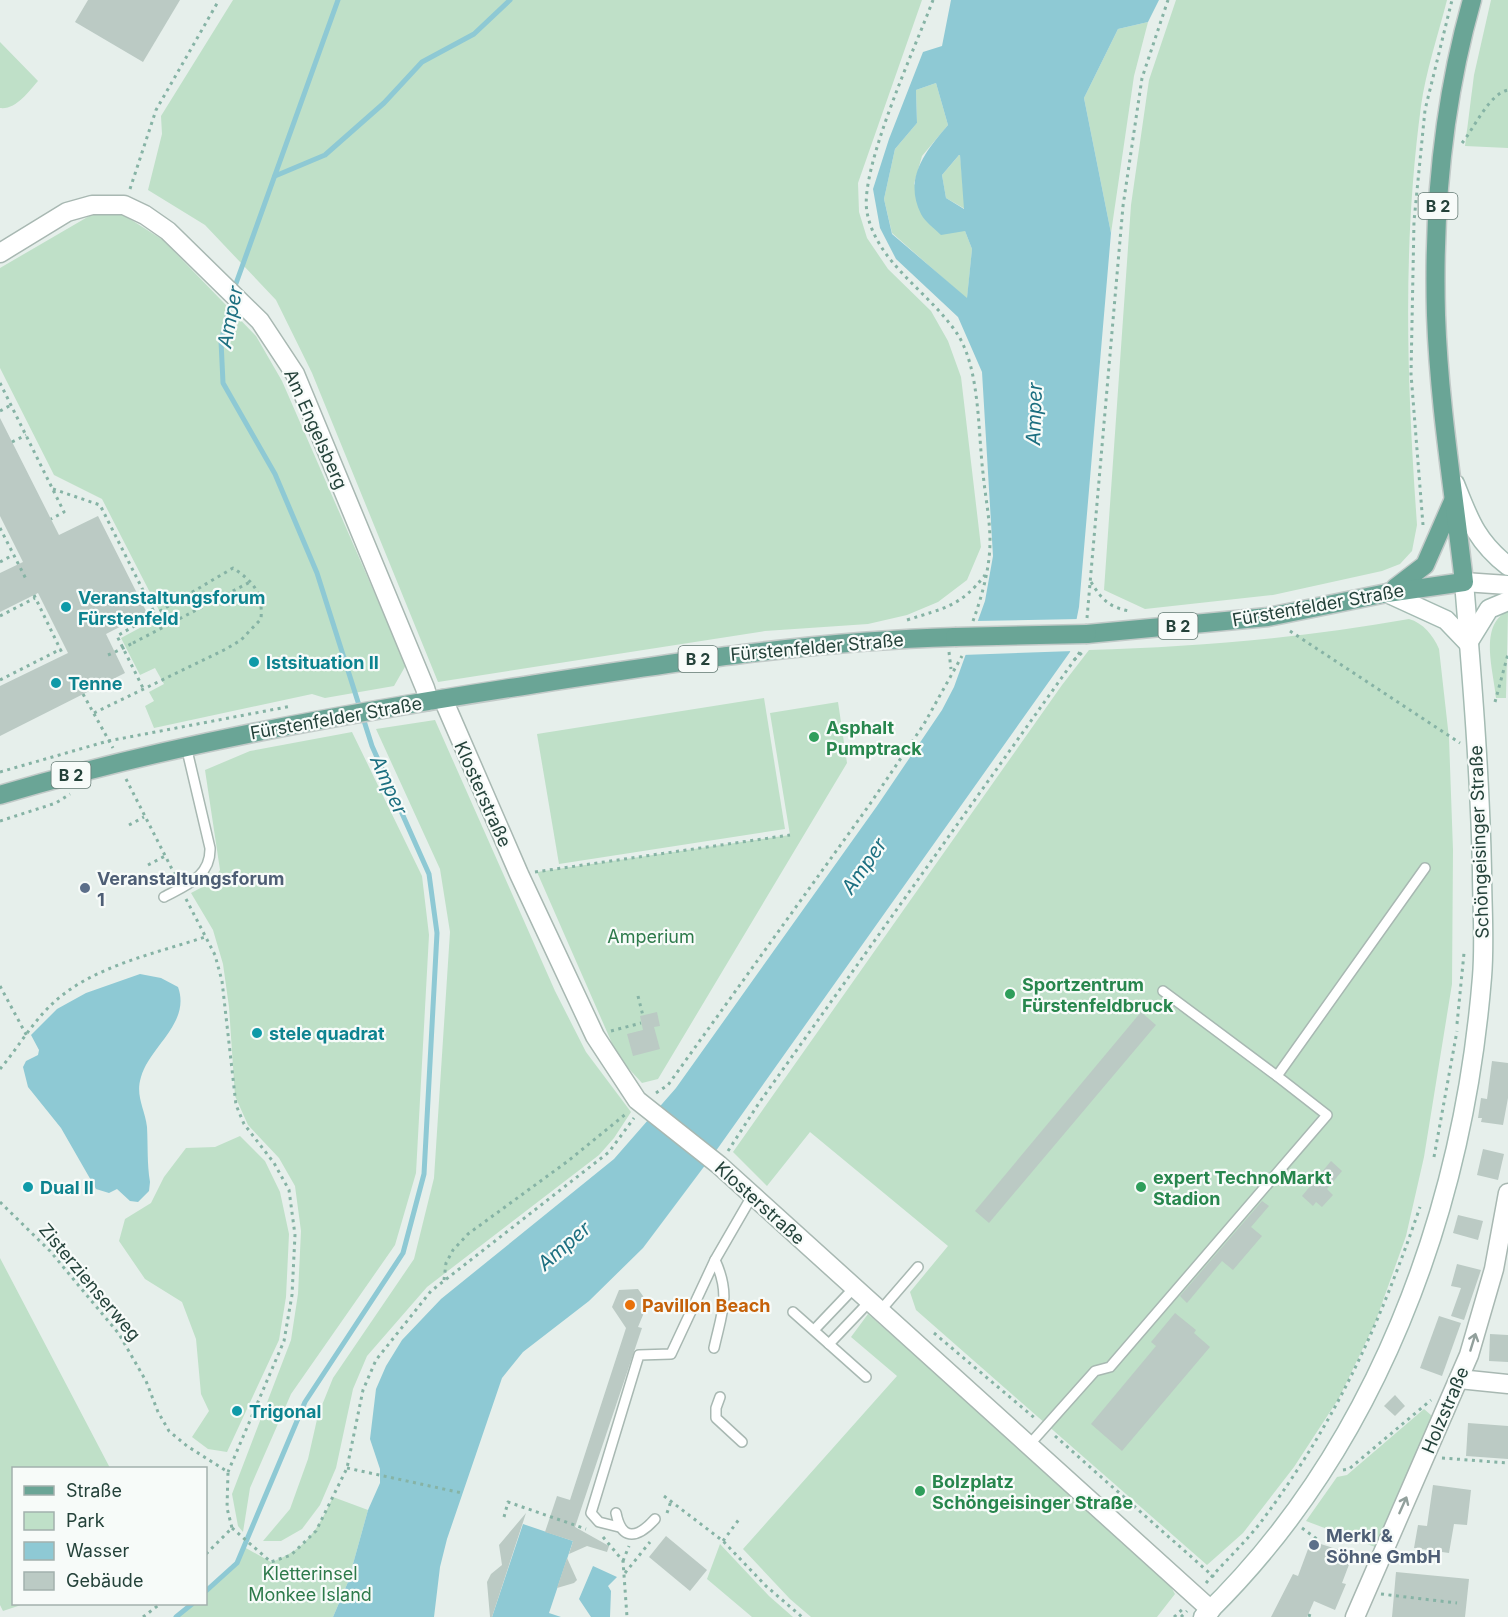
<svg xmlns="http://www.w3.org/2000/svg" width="1508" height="1617" viewBox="0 0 1508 1617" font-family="Inter,sans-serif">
<rect width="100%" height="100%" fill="#e6efeb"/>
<!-- green -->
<g fill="#bfe0c8">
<polygon points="233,0 922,0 858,183 859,212 867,238 888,269 931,311 948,341 961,377 981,547 967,580 938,602 907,615 868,624 765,631 438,682 312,373 276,300 205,225 148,190 162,134 161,116"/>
<path d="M1176 0H1447C1438 35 1426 71 1421 106 1402 248 1407 383 1417 525L1412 551 1400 564 1382 571 1273 595 1145 609 1104 590 1131 205 1149 80Z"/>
<polygon points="1491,0 1508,0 1508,148 1465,146 1474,75"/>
<polygon points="1148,22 1134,76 1111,233 1084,98 1118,29"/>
<path d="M0 42 38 81C28 92 16 110 0 108Z"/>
<polygon points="936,83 948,125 922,156 914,184 965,231 972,249 967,299 892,233 884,199 895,149 917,123 916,90"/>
<polygon points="960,154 965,209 946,198 942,175"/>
<polygon points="122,214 163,240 256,336 282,381 406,665 394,686 325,698 312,694 154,728 145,706 154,701 149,692 164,684 155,668 140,675 121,638 162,616 102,499 54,475 0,368 0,268 91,215"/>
<path d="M1508 611 1506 698H1496C1494 671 1478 625 1508 611Z"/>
<path d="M1409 619C1423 623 1433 635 1439 649L1449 738 1453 850 1452 984 1424 1157 1406 1236 1375 1323 1339 1398 1294 1467 1243 1533 1207 1565 916 1310 910 1292 948 1246 810 1132 767 1186 733 1152 1062 685 1089 650C1197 647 1303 638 1409 619Z"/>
<polygon points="764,698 785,829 559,864 537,734"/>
<polygon points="838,702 847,763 658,1079 642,1083 618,1057 537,872 790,835 770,713"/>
<polygon points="435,720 555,991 586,1052 631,1112 614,1138 599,1155 427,1287 367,1356 353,1389 336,1468 320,1505 302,1529 281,1541 263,1541 290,1509 308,1459 318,1415 333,1378 414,1259 434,1178 450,932 440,869 376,729"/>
<polygon points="352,732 422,876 429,935 416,1173 395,1245 291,1394 250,1488 243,1532 238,1526 232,1494 291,1340 298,1294 301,1231 295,1186 279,1158 248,1125 235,1096 229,1007 223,964 213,930 191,893 212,882 220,870 205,770 250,751"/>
<polygon points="240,1136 265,1161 280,1192 289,1234 286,1297 279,1340 227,1452 208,1449 192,1437 209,1411 201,1394 196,1339 182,1302 145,1279 119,1241 125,1219 151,1203 164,1177 186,1148 215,1147"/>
<polygon points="0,1258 110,1468 14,1468 14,1604 24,1604 3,1611 0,1605"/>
<polygon points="868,1314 1165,1576 1175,1594 1157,1617 811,1617 790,1599 743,1549 897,1376 851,1337"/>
<polygon points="1424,1409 1432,1416 1375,1547 1306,1521 1337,1477 1347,1475"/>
<path d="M333 1497 368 1510 348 1582 333 1617H176L192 1604H206V1591L237 1563 244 1547 271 1562C306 1550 318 1529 333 1497Z"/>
<polygon points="720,1544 769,1596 793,1617 752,1617 707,1579"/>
</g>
<!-- water -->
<g fill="#8ec9d4" fill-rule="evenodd">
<path d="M951 0H1159L1148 22 1118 29 1084 98 1111 233 1079 607 1070 652 718 1148 643 1248 589 1301 523 1352 502 1378 447 1539 440 1567 434 1617H333L348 1582 368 1510 380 1483V1469L370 1439 376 1389 386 1366 402 1340 441 1299 614 1159 676 1088 877 806 942 710 954 687 985 601 993 556 982 372 958 317 896 259 880 228 873 189 889 139 923 52 942 46ZM936 83 948 125C926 151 903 178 921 214 925 222 935 229 941 235L965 231 972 249 967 298 892 234 884 199 895 149 917 123 916 90ZM959 155H960L964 209 946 198 942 175Z"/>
<path d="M140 974 161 978 178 987C191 1023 150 1046 141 1077 135 1096 145 1109 147 1127 148 1146 147 1164 150 1182L149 1191 138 1202 130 1201 117 1189 109 1193 96 1189 61 1128 28 1087 23 1067 26 1061 38 1055 39 1050 31 1035 57 1009 86 993Z"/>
<polygon points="523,1524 573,1541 549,1613 561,1617 492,1617"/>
<polygon points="593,1566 617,1577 608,1586 611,1591 610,1617 591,1617 579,1599"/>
</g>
<!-- pier -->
<polygon fill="#e6efeb" points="1080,619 1074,651 962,655 975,621"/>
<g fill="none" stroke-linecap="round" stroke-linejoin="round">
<!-- stream -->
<g stroke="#8ec9d4" stroke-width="5">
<polyline points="275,176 325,155 384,103 422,62 474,34 510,0"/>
<polyline points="234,289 338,0"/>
<polyline points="206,1591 237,1563 305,1402 403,1253 424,1174 437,933 429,874 372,746 317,573 275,474 223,383 221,341 232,298"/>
<polyline points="176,1617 192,1604"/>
</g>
</g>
<!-- building -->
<g fill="#bbcac4">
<polygon points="88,0 180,0 143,62 75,22"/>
<polygon points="0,418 59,535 98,516 147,613 106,634 125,673 0,736 0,686 68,653 38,593 0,612 0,573 23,562 0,516"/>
<polygon points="657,1012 660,1026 654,1027 660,1049 633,1056 627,1034 643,1030 640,1016"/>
<polygon points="1141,1012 1156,1025 989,1223 975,1211"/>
<polygon points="1492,1061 1508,1063 1508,1098 1503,1125 1481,1122 1482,1118 1478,1118 1481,1098 1487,1099"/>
<polygon points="1483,1149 1504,1154 1498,1180 1477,1175"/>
<polygon points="1331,1161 1342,1171 1327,1189 1333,1195 1322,1207 1316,1202 1313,1206 1302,1196"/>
<polygon points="1262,1201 1269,1206 1251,1227 1262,1236 1233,1270 1222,1261 1187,1303 1180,1296"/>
<polygon points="1458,1215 1483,1221 1478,1240 1453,1233"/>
<polygon points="1457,1264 1481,1270 1464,1320 1451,1316 1461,1288 1451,1286"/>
<polygon points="638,1289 648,1303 638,1327 642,1328 575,1527 609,1546 607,1552 587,1546 569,1554 573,1541 545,1532 557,1496 570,1500 626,1328 612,1307 619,1290"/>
<polygon points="1175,1313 1196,1330 1194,1333 1210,1347 1122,1451 1091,1424 1156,1346 1151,1342"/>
<polygon points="1439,1316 1461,1323 1442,1376 1420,1368"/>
<polygon points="1490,1334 1508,1335 1508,1362 1489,1361"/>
<polygon points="1395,1395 1405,1406 1395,1416 1384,1406"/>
<polygon points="1468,1423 1508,1426 1508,1459 1466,1456"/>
<polygon points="1433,1485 1471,1490 1467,1525 1454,1524 1449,1553 1414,1548 1418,1525 1427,1526"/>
<polygon points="526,1513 492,1617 490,1617 487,1582 491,1574 502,1565 499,1545"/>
<polygon points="666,1536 707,1570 690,1591 649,1557"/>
<polygon points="1311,1541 1353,1554 1342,1583 1346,1584 1335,1610 1314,1601 1307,1617 1271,1617 1293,1574 1298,1576"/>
<polygon points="567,1558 577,1580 574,1583 557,1588"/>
<polygon points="1396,1572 1469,1579 1465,1617 1392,1617"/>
</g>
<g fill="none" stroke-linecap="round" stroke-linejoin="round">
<defs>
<g id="lane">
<path d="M164 897C186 885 211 877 210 848L186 746"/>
<polyline points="1163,991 1277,1076"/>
<polyline points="715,1260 752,1196"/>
<polyline points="880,1311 918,1267"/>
<polyline points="793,1312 866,1377"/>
<polyline points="814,1330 854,1288"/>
<polyline points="829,1344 869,1302"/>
<polyline points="720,1397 716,1408 716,1418 742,1442"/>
<polyline points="1029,1445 1095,1371 1110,1367 1327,1115 1277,1076 1425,868"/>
<path d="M616 1513C622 1543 639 1537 655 1519"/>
<path d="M619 1527 599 1522 591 1513 639 1355 671 1354 715 1260C731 1295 722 1312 714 1348"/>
</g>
<g id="street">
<polyline points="0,253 67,212 92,205 124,205 145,215 168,231 260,321 295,374 425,688 429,701"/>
<polyline points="1464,582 1508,585"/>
<polyline points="443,699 519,874 595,1036 637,1100 719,1165 1211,1610"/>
<polyline points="1459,1379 1508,1384"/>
<polyline points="1355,1617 1469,1355 1494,1269 1508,1193"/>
</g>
<g id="secondary">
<path d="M1455 484C1469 519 1476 541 1508 566"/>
<polyline points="1387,593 1446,620 1468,643"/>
<polyline points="1468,643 1489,609 1508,601"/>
<path d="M1203 1617C1376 1450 1463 1212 1482 977 1485 942 1482 906 1482 871 1480 775 1472 678 1464 582"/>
</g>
<g id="primary">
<polyline points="1395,588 1425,565 1453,501"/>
<path d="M1087 634 1268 617 1387 593 1464 582C1454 493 1439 405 1436 315 1433 209 1443 102 1472 0"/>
<path d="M0 795C167 745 338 715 510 688 658 665 805 641 955 637"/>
</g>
</defs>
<!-- lane casing -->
<use href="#lane" stroke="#a8b8b2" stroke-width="12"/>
<!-- street casing -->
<use href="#street" stroke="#a8b8b2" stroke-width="21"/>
<!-- secondary casing -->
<use href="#secondary" stroke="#a4bbb3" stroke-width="21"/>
<!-- primary casing -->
<use href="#primary" stroke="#c2cac8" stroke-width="21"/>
<!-- path -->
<g stroke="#86b3a5" stroke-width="3" stroke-dasharray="3 4.5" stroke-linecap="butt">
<path d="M933 0C916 46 859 169 867 212 876 263 931 293 958 335 980 370 978 432 983 473 985 495 990 519 990 541 990 568 982 596 973 621"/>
<path d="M1462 143C1475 127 1489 94 1508 90"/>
<polyline points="130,189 156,110 219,0"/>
<polyline points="0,383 64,512 51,519"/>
<polyline points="0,411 11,405"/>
<polyline points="12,442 26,435"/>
<polyline points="53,489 100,505 155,614 117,636 143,688"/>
<polyline points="1423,525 1411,374 1414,221 1425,110 1452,0"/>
<polyline points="0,528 26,579"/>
<polyline points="0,562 13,555"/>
<path d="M1091 582C1102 600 1109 607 1129 611"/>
<polyline points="34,595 63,655"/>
<polyline points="0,616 35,598"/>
<polyline points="1087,618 1123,206 1142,78 1168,0"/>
<path d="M907 620C944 608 960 607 985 575"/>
<polyline points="1290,631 1460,743"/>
<polyline points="133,643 252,581"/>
<polyline points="949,652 951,669"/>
<polyline points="108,655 115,652"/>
<polyline points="1074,660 1085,650"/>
<polyline points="0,680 61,649"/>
<polyline points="83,694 113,748"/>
<polyline points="1495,702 1508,654"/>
<path d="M94 713 226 649 241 640 261 619C263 593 254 582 233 568L155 614"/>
<polyline points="0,772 108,741 292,706"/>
<polyline points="126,779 176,877"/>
<polyline points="0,821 56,803 70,794"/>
<polyline points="129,825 144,817"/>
<polyline points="148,865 165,856"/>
<polyline points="535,872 790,835"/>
<polyline points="186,899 215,955 222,981 236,1105 244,1124 274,1163 289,1190 295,1235 292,1295 284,1341 228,1472"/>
<polyline points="0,986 28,1038"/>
<polyline points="638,996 643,1016"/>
<polyline points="1457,1024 1464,953"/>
<polyline points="611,1031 641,1023"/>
<path d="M0 1069C17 1049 30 1026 49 1007 88 967 154 954 205 937"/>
<polyline points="656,1093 668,1085 870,804 924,724 962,656"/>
<polyline points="728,1151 759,1103 1080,652"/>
<polyline points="1434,1157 1457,1031"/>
<polyline points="0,1202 50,1251 119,1334 146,1381 158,1412 169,1431 187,1446 228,1472 227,1508 232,1528"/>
<polyline points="444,1280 446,1263 453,1250 468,1234 568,1161 627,1113"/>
<polyline points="934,1333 1037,1420"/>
<polyline points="1055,1436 1214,1577"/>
<polyline points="1442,1458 1508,1463"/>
<polyline points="347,1468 462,1493"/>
<polyline points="1343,1470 1349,1469 1431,1400"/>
<polyline points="664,1496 723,1541 766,1586 802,1617"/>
<polyline points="667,1513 671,1501"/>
<polyline points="504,1517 508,1502 586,1529"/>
<polyline points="232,1528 271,1562 291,1555 316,1531 347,1468 363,1390 376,1360 431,1291 609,1152 634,1118"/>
<polyline points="1302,1528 1317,1539"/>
<polyline points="603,1537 623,1561 627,1617"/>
<polyline points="723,1541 740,1518"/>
<polyline points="206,1554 232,1528"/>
<polyline points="623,1561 629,1546"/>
<polyline points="625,1573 650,1542"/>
<path d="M1206 1583C1224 1562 1244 1544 1261 1522 1337 1420 1379 1326 1420 1207"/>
<polyline points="1381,1594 1457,1603"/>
<polyline points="1308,1615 1315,1617"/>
<polyline points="143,1617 160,1604"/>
<polyline points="1174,1617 1184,1608"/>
<polyline points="1181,1617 1187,1611"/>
</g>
<!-- lane -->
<use href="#lane" stroke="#fff" stroke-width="9"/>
<!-- street -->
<use href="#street" stroke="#fff" stroke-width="18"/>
<!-- secondary -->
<use href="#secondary" stroke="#fff" stroke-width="18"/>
<!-- primary -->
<use href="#primary" stroke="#6aa596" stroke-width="18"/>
<defs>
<polyline id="primary-bridge" points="955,637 1087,634"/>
</defs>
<!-- primary-bridge casing -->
<use href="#primary-bridge" stroke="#c2cac8" stroke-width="21" stroke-linecap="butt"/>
<!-- path-bridge -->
<polyline stroke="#86b3a5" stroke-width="3" stroke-dasharray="3 4.5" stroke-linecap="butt" points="115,652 133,643"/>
<!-- primary-bridge -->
<use href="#primary-bridge" stroke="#6aa596" stroke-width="18"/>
</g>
<!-- one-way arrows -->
<defs><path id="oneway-shaft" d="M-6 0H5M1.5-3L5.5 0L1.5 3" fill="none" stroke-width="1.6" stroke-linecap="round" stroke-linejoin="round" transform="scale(1.5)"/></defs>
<g stroke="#92a09c">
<use href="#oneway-shaft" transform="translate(1473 1342) rotate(-73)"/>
<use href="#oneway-shaft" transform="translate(1403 1505) rotate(-66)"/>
</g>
<!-- markers -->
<g fill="#0f9aa8" stroke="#f7fbf9" stroke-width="2">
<circle cx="66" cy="607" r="6"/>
<circle cx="254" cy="662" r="6"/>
<circle cx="56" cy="683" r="6"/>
<circle cx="257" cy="1033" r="6"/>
<circle cx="28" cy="1187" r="6"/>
<circle cx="237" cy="1411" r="6"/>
</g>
<g fill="#2e9e5b" stroke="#f7fbf9" stroke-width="2">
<circle cx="814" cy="737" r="6"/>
<circle cx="1010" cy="994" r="6"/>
<circle cx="1141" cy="1187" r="6"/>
<circle cx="920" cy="1491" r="6"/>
</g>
<g fill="#5c6f8a" stroke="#f7fbf9" stroke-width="2">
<circle cx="85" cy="888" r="6"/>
<circle cx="1314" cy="1545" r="6"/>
</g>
<circle fill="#e8710a" stroke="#f7fbf9" stroke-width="2" cx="630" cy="1305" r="6"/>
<g text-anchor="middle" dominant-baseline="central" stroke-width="4.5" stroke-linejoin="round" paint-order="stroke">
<!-- shield labels -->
<g fill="#f7fbf9" stroke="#637a73" stroke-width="1.5">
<rect x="1418.5" y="193" width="39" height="26" rx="4.5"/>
<rect x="1158.5" y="613" width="39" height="26" rx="4.5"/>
<rect x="678.5" y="646" width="39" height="26" rx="4.5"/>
<rect x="51.5" y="762" width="39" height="26" rx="4.5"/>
</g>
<g font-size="16" font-weight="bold" fill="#24423a">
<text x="1438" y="206">B 2</text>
<text x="1178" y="626">B 2</text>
<text x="698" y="659">B 2</text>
<text x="71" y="775">B 2</text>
</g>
<!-- street labels -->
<g font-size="18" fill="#24423a" stroke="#f7fbf9">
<text transform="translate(316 429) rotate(66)">Am Engelsberg</text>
<text transform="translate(1318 605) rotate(-10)">Fürstenfelder Straße</text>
<text transform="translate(817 647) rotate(-5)">Fürstenfelder Straße</text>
<text transform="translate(336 718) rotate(-10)">Fürstenfelder Straße</text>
<text transform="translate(483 794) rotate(66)">Klosterstraße</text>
<text transform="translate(1479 842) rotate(-92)">Schöngeisinger Straße</text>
<text transform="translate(760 1203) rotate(42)">Klosterstraße</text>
<text transform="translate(90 1282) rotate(50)">Zisterzienserweg</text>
<text transform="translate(1445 1410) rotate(-67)">Holzstraße</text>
</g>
<!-- culture labels -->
<g font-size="18" font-weight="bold" fill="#0d838f" stroke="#f7fbf9" text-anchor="start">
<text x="78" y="597">Veranstaltungsforum<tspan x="78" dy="21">Fürstenfeld</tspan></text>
<text x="266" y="662">Istsituation II</text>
<text x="68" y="683">Tenne</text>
<text x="269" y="1033">stele quadrat</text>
<text x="40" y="1187">Dual II</text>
<text x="249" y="1411">Trigonal</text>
</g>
<!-- leisure labels -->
<g font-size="18" font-weight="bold" fill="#27864d" stroke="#f7fbf9" text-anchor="start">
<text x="826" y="727">Asphalt<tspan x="826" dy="21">Pumptrack</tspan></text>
<text x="1022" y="984">Sportzentrum<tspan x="1022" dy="21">Fürstenfeldbruck</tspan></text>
<text x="1153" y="1177">expert TechnoMarkt<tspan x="1153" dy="21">Stadion</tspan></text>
<text x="932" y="1481">Bolzplatz<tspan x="932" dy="21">Schöngeisinger Straße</tspan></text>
</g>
<!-- service labels -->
<g font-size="18" font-weight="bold" fill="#4e5e75" stroke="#f7fbf9" text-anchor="start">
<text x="97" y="878">Veranstaltungsforum<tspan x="97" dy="21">1</tspan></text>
<text x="1326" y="1535">Merkl &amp;<tspan x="1326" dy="21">Söhne GmbH</tspan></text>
</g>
<!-- park labels -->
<g font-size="18" fill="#2d7a4b" stroke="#f7fbf9">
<text x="651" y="936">Amperium</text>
<text x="310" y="1573">Kletterinsel<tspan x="310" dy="21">Monkee Island</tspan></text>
</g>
<!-- food labels -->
<g font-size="18" font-weight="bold" fill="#c56008" stroke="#f7fbf9" text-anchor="start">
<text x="642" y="1305">Pavillon Beach</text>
</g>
<!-- water labels -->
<g font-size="20" font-style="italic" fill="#1c6f80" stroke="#f7fbf9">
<text transform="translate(230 317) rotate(-79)">Amper</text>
<text transform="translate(1034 414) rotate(-88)">Amper</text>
<text transform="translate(389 785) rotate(66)">Amper</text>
<text transform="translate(864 866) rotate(-55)">Amper</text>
<text transform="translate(564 1246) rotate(-41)">Amper</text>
</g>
</g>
<!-- legend -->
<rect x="12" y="1467" width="195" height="138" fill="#f7fbf9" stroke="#a3b1ad" stroke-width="1.5"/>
<rect x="24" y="1486" width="30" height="9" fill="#6aa596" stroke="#a3b1ad" stroke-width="1.5"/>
<text x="66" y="1497" font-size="18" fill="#24423a">Straße</text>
<rect x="24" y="1512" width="30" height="18" fill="#bfe0c8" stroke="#a3b1ad" stroke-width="1.5"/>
<text x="66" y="1527" font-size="18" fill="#24423a">Park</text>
<rect x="24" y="1542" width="30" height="18" fill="#8ec9d4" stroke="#a3b1ad" stroke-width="1.5"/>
<text x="66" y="1557" font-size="18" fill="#24423a">Wasser</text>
<rect x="24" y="1572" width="30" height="18" fill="#bbcac4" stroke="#a3b1ad" stroke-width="1.5"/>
<text x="66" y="1587" font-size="18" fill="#24423a">Gebäude</text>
</svg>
